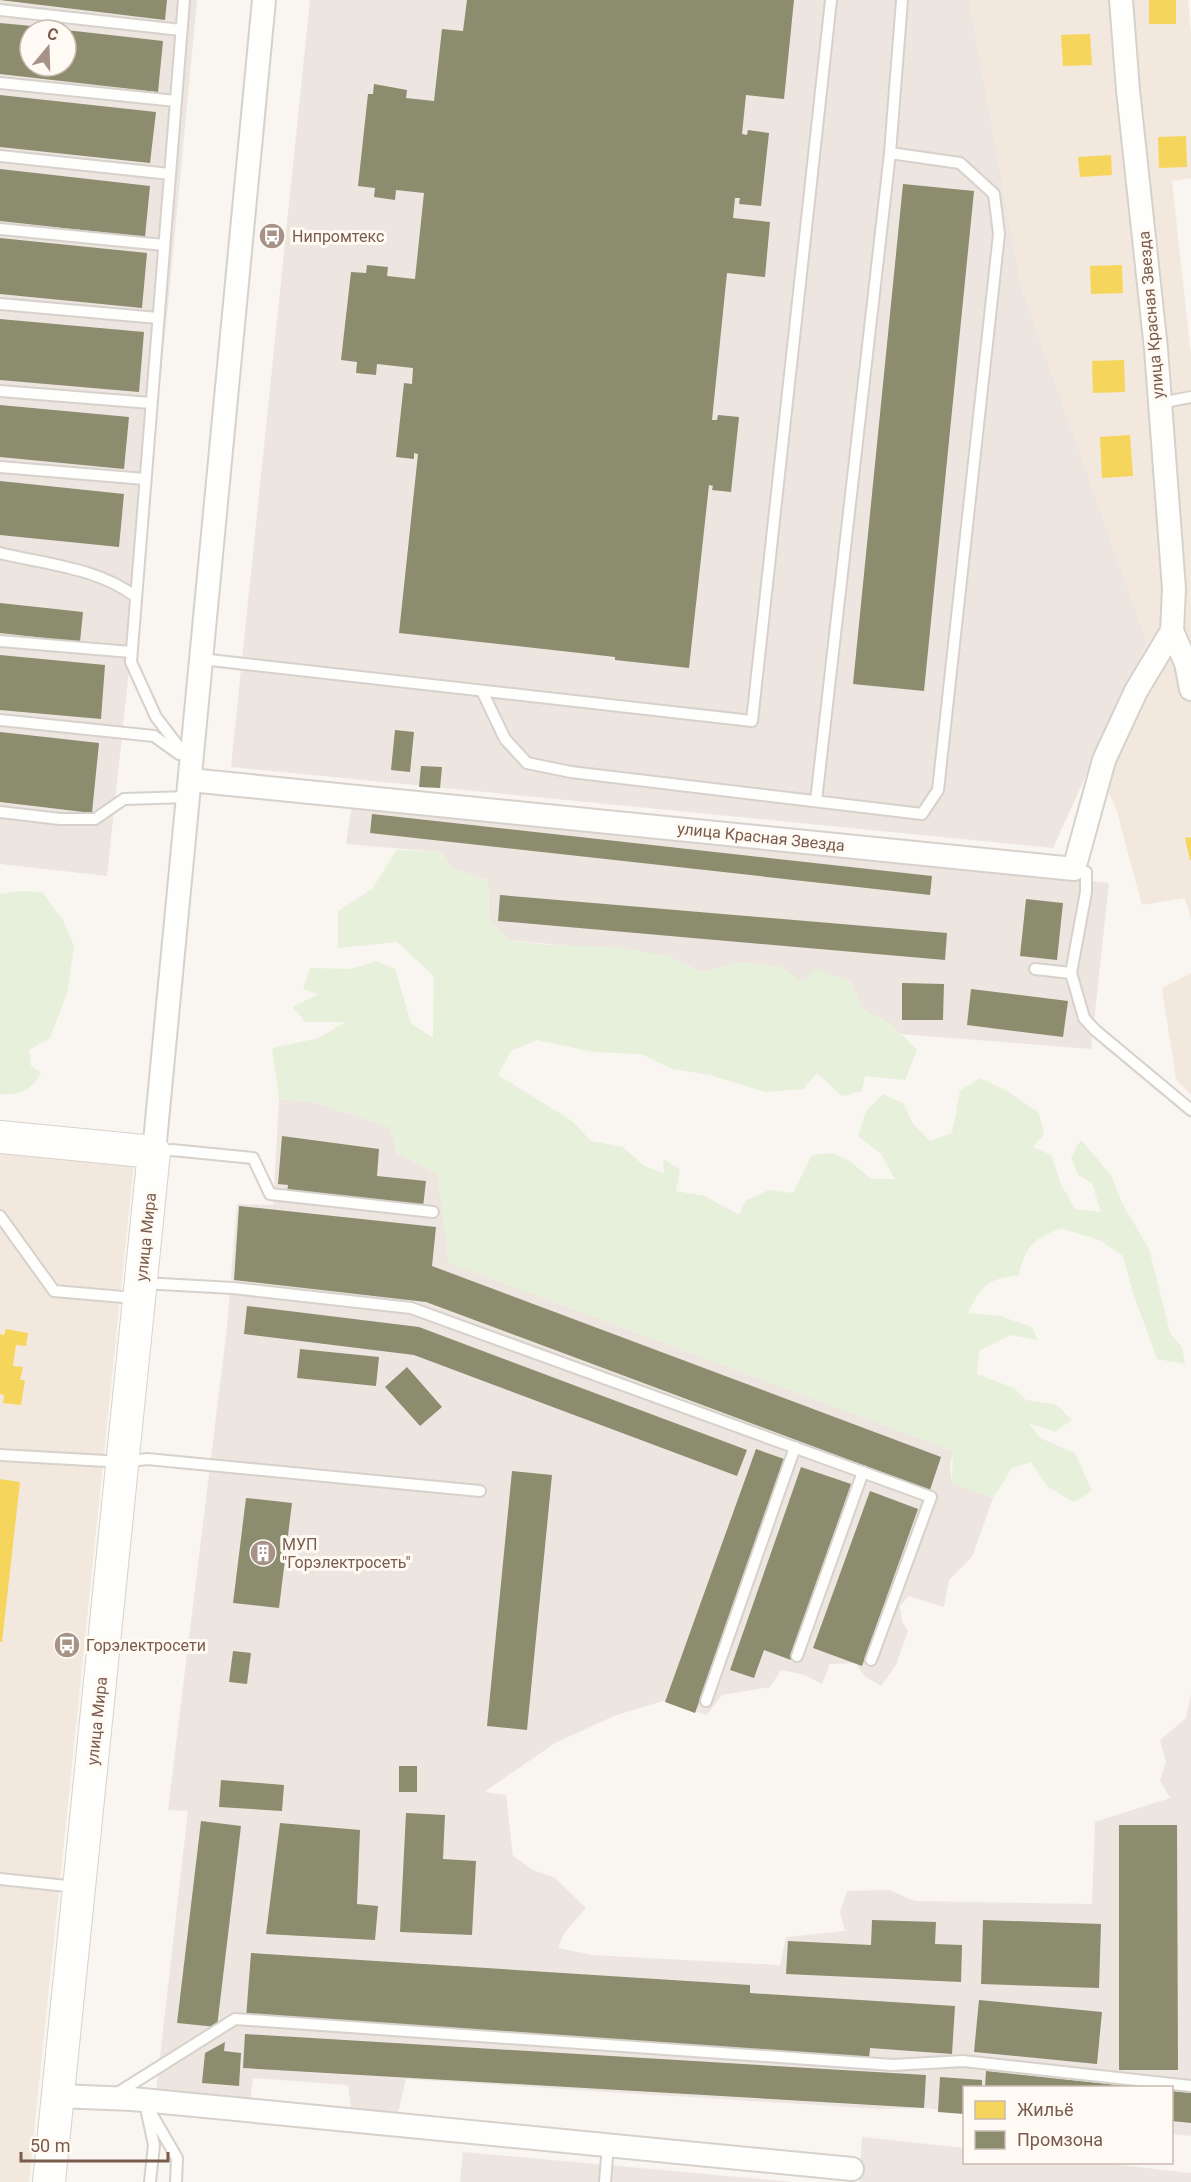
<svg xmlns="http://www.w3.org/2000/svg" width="1191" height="2182" viewBox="0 0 1191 2182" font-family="Roboto,sans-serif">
<rect width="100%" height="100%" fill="#f9f5f0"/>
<!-- residential -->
<g fill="#f2e8de">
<polygon points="969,0 1188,0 1191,37 1191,178 1172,181 1191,356 1191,919 1185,898 1142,905 1116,808 1093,761 1147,642 1021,286"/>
<polygon points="1191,973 1191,1095 1176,1079 1162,988"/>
<polygon points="0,1149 134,1163 29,2182 0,2182"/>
</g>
<!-- industrial -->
<g fill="#ede5e0" fill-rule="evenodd">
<path d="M0 0H197L168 305 107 876 0 864ZM30 30H66V66H30Z"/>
<polygon points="310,0 969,0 1021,286 1147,642 1053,848 231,767"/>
<polygon points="352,804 974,866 1109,883 1091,1049 901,1034 891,1024 862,1009 850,981 803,982 780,967 741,962 702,972 668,956 509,940 489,919 488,880 453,869 441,852 346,844"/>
<polygon points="279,1099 314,1102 390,1127 397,1153 438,1175 449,1263 953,1451 950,1467 952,1483 993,1498 972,1557 949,1580 944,1607 909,1596 900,1606 902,1622 908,1631 896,1665 881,1686 864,1676 856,1663 830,1664 822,1684 805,1675 781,1670 770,1687 722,1695 707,1715 663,1701 614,1716 555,1743 484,1792 506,1795 513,1856 533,1870 555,1878 586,1908 565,1932 558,1948 592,1955 780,1965 786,1937 845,1931 840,1912 847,1891 889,1890 915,1901 1092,1904 1095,1822 1170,1798 1160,1780 1166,1762 1160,1740 1186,1718 1191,1694 1191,2136 1172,2134 1172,2088 964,2088 964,2114 926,2108 880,2109 406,2079 398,2113 351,2108 348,2085 253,2078 250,2101 156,2092 188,1811 168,1810 227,1327 237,1204 273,1205"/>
<polygon points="862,2137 964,2148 964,2162 1095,2162 1191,2173 1191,2182 859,2182"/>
<polygon points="463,2152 794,2182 460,2182"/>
</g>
<!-- green -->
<g fill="#e7f0db">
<path d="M397 850 441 852 453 869 488 880 489 919 509 940 548 945 616 947 668 956 702 972 740 962 780 967 803 982 815 969 850 981 862 1009 891 1024 917 1050 905 1080 865 1076 862 1091 842 1096 817 1073 803 1089 765 1092 710 1075 672 1069 641 1054 594 1052 537 1040 511 1051 498 1075 572 1121 591 1141 623 1147 643 1165 664 1174 663 1159 680 1169 676 1191 705 1196 739 1215 746 1200 769 1190 793 1193 812 1155 833 1153 851 1162 871 1179H895L881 1154 858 1136 866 1111 883 1094 903 1103 913 1124 930 1141 952 1133 960 1091 980 1078 1007 1091 1039 1113 1044 1134 1033 1147 1051 1155 1061 1184 1075 1209 1101 1212 1092 1183 1078 1175 1071 1157 1081 1140 1111 1175 1122 1203 1149 1249 1170 1333 1182 1347 1185 1364 1157 1359 1133 1293 1123 1256 1099 1240 1061 1228C1033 1239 1026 1245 1019 1275 986 1280 983 1283 968 1313L1000 1316 1032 1327 1038 1340 1010 1335 979 1351 977 1374 1014 1388 1026 1400 1057 1405 1072 1420 1055 1432 1029 1423 1040 1438 1075 1453 1092 1491 1074 1502 1048 1487 1031 1462 1012 1468 993 1498 952 1483 953 1451 449 1263 438 1175 397 1153 390 1127 314 1102 279 1099 272 1048 319 1038 345 1022H305L293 1007 318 994 303 989 310 968 352 969 376 961 395 969 411 1023 433 1038 434 976 397 942 338 948V911L372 889Z"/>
<path d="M21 891 42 892 63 920 74 946 67 993 50 1038 29 1050 31 1066 41 1073C31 1090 20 1096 0 1094V894Z"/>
</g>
<!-- homes -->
<g fill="#f6d55c">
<rect x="1149" y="0" width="27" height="24"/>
<polygon points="1090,34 1092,65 1063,66 1061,35"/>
<polygon points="1186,136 1187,167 1159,168 1158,137"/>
<polygon points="1111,155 1112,175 1080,177 1078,157"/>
<polygon points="1122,265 1123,293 1091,294 1090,266"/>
<polygon points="1124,360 1125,392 1093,393 1092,361"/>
<polygon points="1130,435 1133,476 1102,478 1100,437"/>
<polygon points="1191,837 1191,860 1190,860 1185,838"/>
<polygon points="6,1329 28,1333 26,1346 16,1345 13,1366 23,1367 20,1380 25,1380 21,1405 3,1403 4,1395 0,1394 0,1334 4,1335"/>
<polygon points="0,1479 20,1482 2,1642 0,1642"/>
</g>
<!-- industry -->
<g fill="#8c8c6e">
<polygon points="0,0 167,0 165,20"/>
<polygon points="467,0 794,0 784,99 746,95 742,134 747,135 748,130 769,133 761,206 739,204 740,198 735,198 733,218 770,222 765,277 727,273 712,420 717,420 718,415 739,417 731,492 712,490 713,486 709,485 689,668 615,660 615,657 399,633 418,454 414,453 414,459 396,457 404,383 412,384 413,368 377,364 376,375 356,373 357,362 341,360 351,272 366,273 367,265 388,267 387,276 415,279 424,193 396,190 395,200 374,197 375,188 358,186 368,94 373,94 374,84 407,90 406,98 434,101 442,29 463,31"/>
<polygon points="0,23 53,28 30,30 30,66 66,66 66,30 163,41 158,92 0,74"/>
<polygon points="0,95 156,112 150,163 0,147"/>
<polygon points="0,169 150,186 145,237 0,221"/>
<polygon points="903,184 974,191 924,691 853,684"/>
<polygon points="0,238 147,253 142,308 0,294"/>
<polygon points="0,319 144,332 139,392 0,380"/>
<polygon points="0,405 129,417 124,469 0,457"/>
<polygon points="0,481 124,494 119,547 0,535"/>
<polygon points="0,603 83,612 80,642 0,633"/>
<polygon points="0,655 105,665 101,719 0,710"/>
<polygon points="395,730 414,732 410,772 391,770"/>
<polygon points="0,732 99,743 92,813 0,802"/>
<polygon points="421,766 442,767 440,788 419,787"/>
<polygon points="372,814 932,876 930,895 370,833"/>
<polygon points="500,895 947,933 945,960 498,921"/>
<polygon points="1026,899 1063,903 1057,960 1020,956"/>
<polygon points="902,983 944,984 943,1020 902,1020"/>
<polygon points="971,989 1068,1001 1063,1037 967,1025"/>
<polygon points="282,1136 379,1149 377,1176 426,1181 423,1207 287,1193 288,1185 278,1184"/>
<polygon points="239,1206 436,1227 432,1266 941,1457 930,1490 426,1302 234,1280"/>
<polygon points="247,1306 419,1327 747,1450 737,1476 414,1355 244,1334"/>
<polygon points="300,1349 379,1357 376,1386 297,1378"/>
<polygon points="407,1367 442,1407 420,1426 385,1387"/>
<polygon points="756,1449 787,1460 695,1713 665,1702"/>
<polygon points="801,1467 851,1484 791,1660 764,1650 754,1678 730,1670"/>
<polygon points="512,1471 552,1475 527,1730 487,1726"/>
<polygon points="870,1491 918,1509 862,1666 813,1648"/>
<polygon points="246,1498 292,1503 279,1608 233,1603"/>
<polygon points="233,1651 251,1653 247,1684 229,1682"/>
<rect x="399" y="1766" width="18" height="26"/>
<polygon points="221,1780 284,1785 282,1811 219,1807"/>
<polygon points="406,1813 445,1815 443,1859 476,1861 472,1935 400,1932"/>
<polygon points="201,1821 241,1826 217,2027 177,2023"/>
<polygon points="280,1823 360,1830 357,1904 378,1906 375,1940 266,1934"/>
<polygon points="1119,1825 1177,1825 1178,2070 1119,2070"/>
<polygon points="872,1920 936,1922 935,1944 962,1945 961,1982 786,1974 788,1941 871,1945"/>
<polygon points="983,1920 1101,1924 1099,1988 981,1984"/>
<polygon points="251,1953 750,1985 750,1993 955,2006 952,2054 870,2048 869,2059 246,2018"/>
<polygon points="979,2000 1102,2012 1097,2064 974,2052"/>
<polygon points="245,2034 926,2075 924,2108 243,2068"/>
<polygon points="225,2042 224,2051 241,2053 239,2086 202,2083 205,2053"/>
<polygon points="986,2071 1126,2086 1126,2088 985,2088"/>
<polygon points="940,2077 982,2080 982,2088 964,2088 964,2114 938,2112"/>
<polygon points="1172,2091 1191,2093 1191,2123 1172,2121"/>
</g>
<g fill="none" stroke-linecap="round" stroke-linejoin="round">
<defs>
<g id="service">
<polyline points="184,0 131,662 156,717 189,760"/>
<polyline points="0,10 181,30"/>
<polyline points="0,83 176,101"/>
<polyline points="0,156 170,174"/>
<polyline points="0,229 164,245"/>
<polyline points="0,304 158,318"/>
<polyline points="0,391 151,403"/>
<polyline points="1160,403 1191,397"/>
<polyline points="0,467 145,479"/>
<path d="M0 553C45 564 99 568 136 597"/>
<polyline points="0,641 131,652"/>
<polyline points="201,659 752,721 831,0"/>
<polyline points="482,691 505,739 527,763 571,772 922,814 938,790 999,234 994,194 960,163 890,153 902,0"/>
<polyline points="0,720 154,736 179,754"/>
<polyline points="816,801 890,153"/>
<polyline points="0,812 60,819 95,819 124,799 188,797"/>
<polyline points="1035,969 1071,973 1086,892 1086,872 1074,869"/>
<polyline points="1071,973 1084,1018 1095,1030 1191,1110"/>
<polyline points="155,1152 172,1150 253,1158 270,1194 433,1212"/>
<polyline points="0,1216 54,1291 135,1298"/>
<polyline points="142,1283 233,1288 411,1308 931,1497 871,1660"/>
<polyline points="0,1455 124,1462 147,1459 480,1491"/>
<polyline points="797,1656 863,1472"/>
<polyline points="706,1701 795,1447"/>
<polyline points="0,1879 76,1887"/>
<polyline points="116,2094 235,2019 893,2065 963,2061 1191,2086"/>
<polyline points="144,2101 177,2158 176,2182"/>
<polyline points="147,2113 154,2145 150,2182"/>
<polyline points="605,2182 608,2145"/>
</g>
<g id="minor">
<polyline points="1172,631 1186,663 1191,689"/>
<polyline points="190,780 1074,869 1104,760 1136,691 1172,631 1174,589 1156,349 1128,90 1121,0"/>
<polyline points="154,1152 264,0"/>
<polyline points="58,2096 132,2099 852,2169"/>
</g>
<polyline id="secondary" points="0,1137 154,1152 49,2182"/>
</defs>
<!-- service casing -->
<use href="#service" stroke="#d7d1cb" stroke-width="14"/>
<!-- minor casing -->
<use href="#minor" stroke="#d7d1cb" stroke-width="26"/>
<!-- secondary casing -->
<use href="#secondary" stroke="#d9d2cb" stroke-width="34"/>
<!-- service -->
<use href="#service" stroke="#fefefd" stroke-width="10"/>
<!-- minor -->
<use href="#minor" stroke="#fefefd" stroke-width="22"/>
<!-- secondary -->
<use href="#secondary" stroke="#fefefd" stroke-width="32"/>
</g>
<!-- icons -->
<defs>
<symbol id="bus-disc" viewBox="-11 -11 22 22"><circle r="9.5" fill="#a69286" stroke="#fffaf3"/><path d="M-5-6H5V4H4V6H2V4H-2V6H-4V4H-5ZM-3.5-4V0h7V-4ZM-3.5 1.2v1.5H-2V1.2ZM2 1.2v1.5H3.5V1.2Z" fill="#fff"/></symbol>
<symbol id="building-disc" viewBox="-11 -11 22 22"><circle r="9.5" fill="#a69286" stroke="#fffaf3"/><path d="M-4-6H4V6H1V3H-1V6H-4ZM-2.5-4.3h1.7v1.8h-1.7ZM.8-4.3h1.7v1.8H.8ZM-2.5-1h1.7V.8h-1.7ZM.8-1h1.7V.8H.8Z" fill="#fff"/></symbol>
</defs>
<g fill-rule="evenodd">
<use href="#bus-disc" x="257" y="221" width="30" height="30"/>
<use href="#building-disc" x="248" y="1538" width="30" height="30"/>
<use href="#bus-disc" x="52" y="1630" width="30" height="30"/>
</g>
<g text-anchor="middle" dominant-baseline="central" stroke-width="6" stroke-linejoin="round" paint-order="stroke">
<!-- poi labels -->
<g font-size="16" fill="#7a5c4d" stroke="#fffaf3" text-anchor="start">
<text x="292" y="236">Нипромтекс</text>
<text x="282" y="1544">МУП<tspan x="282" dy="18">"Горэлектросеть"</tspan></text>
<text x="86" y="1645">Горэлектросети</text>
</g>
<!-- street labels -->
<g font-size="16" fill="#7a5c4d" stroke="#fffaf3">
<text transform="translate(1151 315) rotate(-95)">улица Красная Звезда</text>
<text transform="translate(761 837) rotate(6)">улица Красная Звезда</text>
<text transform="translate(146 1237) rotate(-84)">улица Мира</text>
<text transform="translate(97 1721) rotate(-84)">улица Мира</text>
</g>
</g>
<!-- legend -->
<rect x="963" y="2086" width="210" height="78" fill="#fffaf3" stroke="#cabbb1" stroke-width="1.5"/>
<rect x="975" y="2101" width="30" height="18" fill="#f6d55c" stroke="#cabbb1" stroke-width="1.5"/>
<text x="1017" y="2116" font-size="18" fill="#7a5c4d">Жильё</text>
<rect x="975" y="2131" width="30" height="18" fill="#8c8c6e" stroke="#cabbb1" stroke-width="1.5"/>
<text x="1017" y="2146" font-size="18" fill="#7a5c4d">Промзона</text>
<!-- north arrow -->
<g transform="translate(48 48) rotate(19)"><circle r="28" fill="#fffaf3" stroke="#cabbb1" stroke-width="1.5"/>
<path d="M0-4.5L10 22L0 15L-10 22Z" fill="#a69286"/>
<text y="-9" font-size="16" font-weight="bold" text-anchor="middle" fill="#7a5c4d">С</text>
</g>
<!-- scale -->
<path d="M21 2152v9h147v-9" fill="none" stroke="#7a5c4d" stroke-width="3"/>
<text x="30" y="2152" font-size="18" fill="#7a5c4d" stroke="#fffaf3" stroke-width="4.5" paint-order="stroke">50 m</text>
</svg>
